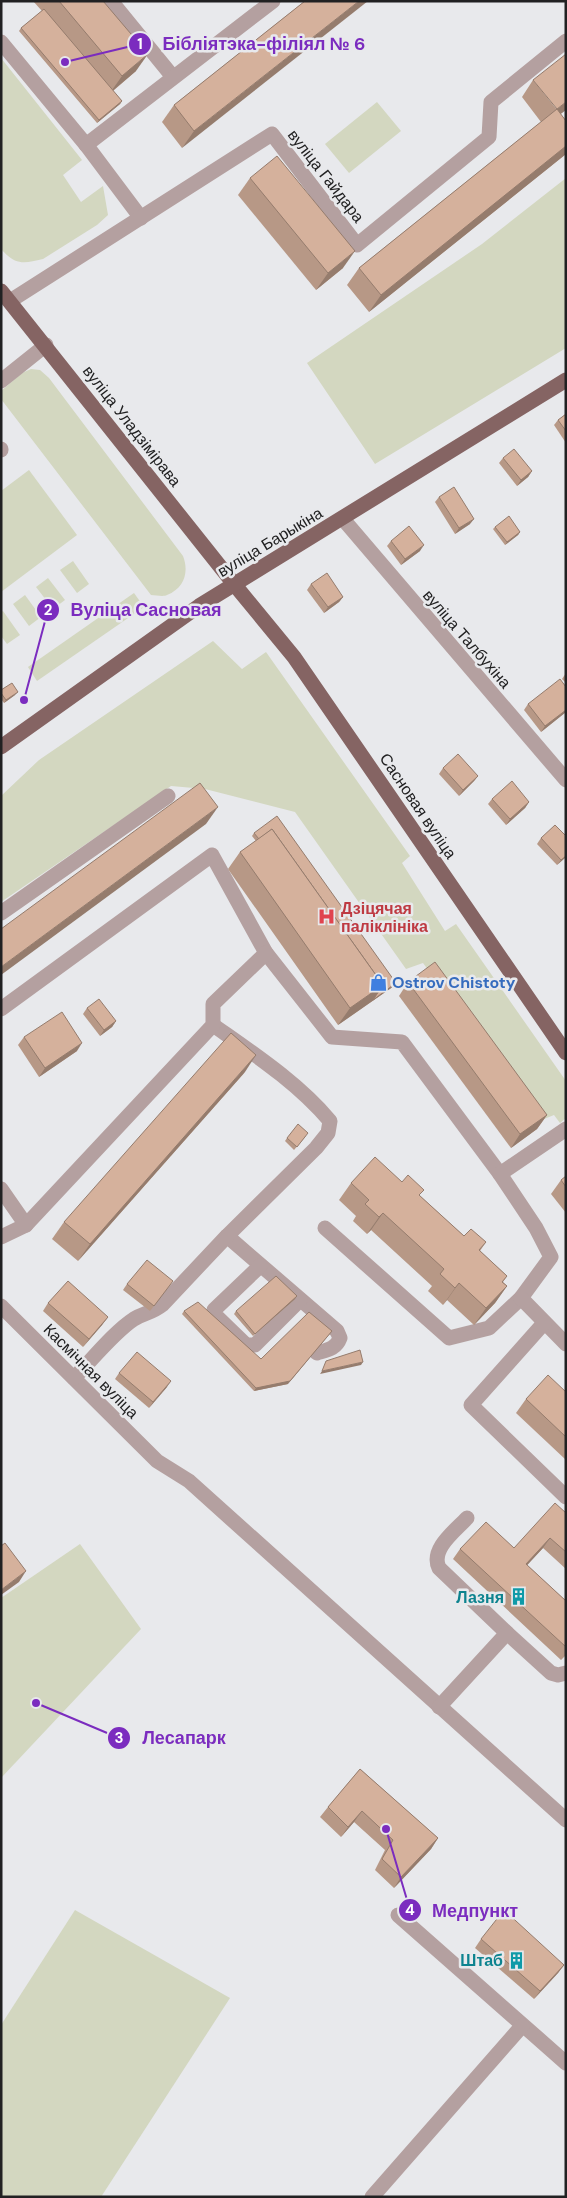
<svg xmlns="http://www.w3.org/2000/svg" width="567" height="2198" viewBox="0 0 567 2198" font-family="'DM Sans',sans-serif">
<rect width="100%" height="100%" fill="#e8e9ec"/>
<!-- green -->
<g fill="#d3d7c0">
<path d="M1 58 82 160 63 175 81 202 103 186 108 215 97 225 43 259C23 264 15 265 1 249Z"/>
<polygon points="377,102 401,131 349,173 325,144"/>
<polygon points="566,178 566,348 375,464 307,363 482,244"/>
<path d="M31 369 40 370 49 378 183 556C189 571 185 588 167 595 163 597 156 595 151 595L1 399V391L22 373Z"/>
<polygon points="29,470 77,535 1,592 1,491"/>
<polygon points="73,561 89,584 77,593 60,570"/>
<polygon points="48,578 65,600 53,609 36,587"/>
<polygon points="134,593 144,607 37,681 28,667"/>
<polygon points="25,595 41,617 29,626 13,604"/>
<polygon points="3,611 20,635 7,644 1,636 1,612"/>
<polygon points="213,641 242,669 266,652 410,856 402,863 445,931 456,924 566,1081 566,1118 560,1123 554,1115 539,1121 423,963 406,969 295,812 205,789 171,786 1,902 1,796 39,760"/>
<polygon points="80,1544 141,1629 1,1778 1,1598"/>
<polygon points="75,1910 230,1998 101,2197 1,2197 1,2025"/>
</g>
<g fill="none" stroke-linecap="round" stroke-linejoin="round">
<!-- minor -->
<g stroke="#b4a0a0" stroke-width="15">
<polyline points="111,1 173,77"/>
<polyline points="1,42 87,146 141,218"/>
<polyline points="86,145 273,1"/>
<polyline points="10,301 272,134 357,245 489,137 491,102 566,41"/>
<polyline points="1,381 46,345"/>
<polyline points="1,449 1,450"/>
<polyline points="343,519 566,780"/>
<polyline points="1,913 168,796"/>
<polyline points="1,1009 212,855 266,953 332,1037 402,1042 500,1174"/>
<path d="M213 1025C254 1054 298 1083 330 1121L328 1133 316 1148 227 1236 337 1331 340 1338C336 1349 327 1350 317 1353"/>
<polyline points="1,1189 26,1225"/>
<polyline points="325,1228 449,1338 489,1328 521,1298 551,1257 536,1228 500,1174 566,1129"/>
<polyline points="1,1237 26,1225 213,1025 213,1004 266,953"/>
<polyline points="260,1266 214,1310 214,1314 246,1345 255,1345 300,1300"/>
<polyline points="521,1298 566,1344"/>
<polyline points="1,1306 157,1461 189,1481 566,1820"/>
<polyline points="544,1323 471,1405 566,1497"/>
<path d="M74 1378C91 1361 114 1332 134 1319 144 1313 152 1313 162 1305L227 1236"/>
<path d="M467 1518C455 1531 430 1549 439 1568L507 1633"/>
<polyline points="439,1707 507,1633 551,1673 558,1675 566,1673"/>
<polyline points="398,1915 566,2063"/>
<polyline points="372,2197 522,2026"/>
</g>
<!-- major -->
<g stroke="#856463" stroke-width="15">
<polyline points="1,291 234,584 294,657 566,1053"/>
<polyline points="1,747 199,606 566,380"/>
</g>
</g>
<!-- wall -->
<g fill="#b79886">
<polygon points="33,1 103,1 136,71 113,91 122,101 120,104 97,123 19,31 21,28 42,11"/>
<polygon points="305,1 182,148 162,122 174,105"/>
<polygon points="533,80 566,121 566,154 369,312 347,285 359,268 541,122 522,97"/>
<polygon points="250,178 343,268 316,290 238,195"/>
<polygon points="566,414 566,443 554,425 558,420"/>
<polygon points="503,458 532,471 528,477 517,486 499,463"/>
<polygon points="439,497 470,524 455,534 435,502"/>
<polygon points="495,527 520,532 518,535 505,545 493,529"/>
<polygon points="391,541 420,551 401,565 387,546"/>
<polygon points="311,584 343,597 339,602 324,613 307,590"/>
<polygon points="566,673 566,683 562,679"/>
<polygon points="566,687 566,712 541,732 524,710 528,704"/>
<polygon points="1,690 15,695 4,703 1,699"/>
<polygon points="443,768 478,776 474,781 459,796 439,774"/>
<polygon points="492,799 529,802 525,808 506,825 488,804"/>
<polygon points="254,833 394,986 338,1025 228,869 240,852 256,841 252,836"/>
<polygon points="566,836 566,857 557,865 537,844 541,838"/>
<polygon points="408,982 547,1115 537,1129 511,1148 399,996"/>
<polygon points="87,1008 116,1021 112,1027 100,1036 83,1014"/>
<polygon points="24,1037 77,1051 39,1077 18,1045"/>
<polygon points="245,1072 78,1261 52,1239 64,1222"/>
<polygon points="306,1136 294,1150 285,1141 287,1138"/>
<polygon points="566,1176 566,1213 551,1194 561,1180"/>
<polygon points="402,1182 420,1196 464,1236 486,1242 480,1251 507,1276 503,1282 507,1286 495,1303 474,1325 447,1300 443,1305 428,1291 432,1286 371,1230 367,1234 353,1221 356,1216 339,1200 351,1183"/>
<polygon points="173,1281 150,1311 123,1290 127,1284"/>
<polygon points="295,1299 253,1336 234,1314 236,1311"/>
<polygon points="48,1303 108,1317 102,1325 83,1347 43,1311"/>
<polygon points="184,1311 288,1384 254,1391 182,1314"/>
<polygon points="119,1373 167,1387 149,1408 115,1379"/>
<polygon points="566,1392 566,1460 516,1413 526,1399"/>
<polygon points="566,1513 566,1569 543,1548 527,1565 566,1601 566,1655 561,1660 453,1559 460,1549 514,1548"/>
<polygon points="360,1769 438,1838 431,1849 394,1888 375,1870 385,1850 354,1822 341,1837 320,1817 328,1807"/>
<polygon points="481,1939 564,1965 558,1973 534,1999 475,1948"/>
</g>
<!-- shaded-wall -->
<g fill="#957c6d">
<polygon points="359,1 368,1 182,148 194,131"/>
<polygon points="148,54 136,71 110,93 122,76"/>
<polygon points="122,101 120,104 97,123 99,120"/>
<polygon points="566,102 566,110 545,126 557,109"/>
<polygon points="566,146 566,154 369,312 381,295"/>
<polygon points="355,251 343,268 316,290 328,273"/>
<polygon points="532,471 528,477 517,486 521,480"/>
<polygon points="474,519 470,524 455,534 459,528"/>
<polygon points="520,532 518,535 505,545 507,542"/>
<polygon points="424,545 420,551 401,565 405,559"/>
<polygon points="343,597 339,602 324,613 328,607"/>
<polygon points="18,692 15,695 4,703 6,700"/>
<polygon points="566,710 566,712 541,732 545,726"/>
<polygon points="478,776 474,781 459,796 463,790"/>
<polygon points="529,802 525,808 506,825 510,819"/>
<polygon points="218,807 206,824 1,975 1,967"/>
<polygon points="566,856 566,857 557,865 561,860"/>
<polygon points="396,983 394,986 338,1025 350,1008 383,985"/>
<polygon points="116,1021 112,1027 100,1036 104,1030"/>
<polygon points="82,1043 77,1051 39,1077 45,1068"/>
<polygon points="256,1055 245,1072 78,1261 90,1244"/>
<polygon points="547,1115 537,1129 511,1148 520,1134"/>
<polygon points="383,1213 371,1230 367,1234 379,1217"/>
<polygon points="459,1283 447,1300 443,1305 455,1288"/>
<polygon points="507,1286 495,1303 474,1325 486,1308"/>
<polygon points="297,1296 295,1299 253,1336 255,1334"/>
<polygon points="108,1317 102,1325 83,1347 89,1339"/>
<polygon points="332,1331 288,1384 254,1391 256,1388"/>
<polygon points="363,1362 361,1365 320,1374 322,1371"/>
<polygon points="171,1381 167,1387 149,1408 153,1402"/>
<polygon points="550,1538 543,1548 518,1575 526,1564"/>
<polygon points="26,1571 19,1582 1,1595 1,1590"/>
<polygon points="362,1811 354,1822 341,1837 348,1827"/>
<polygon points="438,1838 431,1849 394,1888 401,1877"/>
<polygon points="564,1965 558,1973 534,1999 540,1991"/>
</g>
<!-- building -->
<g fill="#d5b19c" stroke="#957c6d">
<polygon points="59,1 103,1 148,54 122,76"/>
<polygon points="305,1 359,1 194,131 174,105"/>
<polygon points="44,9 122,101 99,120 21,28"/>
<polygon points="566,54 566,102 557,109 566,121 566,146 381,295 359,268 557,109 533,80"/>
<polygon points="277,156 355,251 328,273 250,178"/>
<polygon points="566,414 566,431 558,420"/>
<polygon points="514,449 532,471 521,480 503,458"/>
<polygon points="454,487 474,519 459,528 439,497"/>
<polygon points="509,516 520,532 507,542 495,527"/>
<polygon points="409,526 424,545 405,559 391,541"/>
<polygon points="327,573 343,597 328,607 311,584"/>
<polygon points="560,679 566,687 566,710 545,726 528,704"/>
<polygon points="12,683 18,692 6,700 1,693 1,690"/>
<polygon points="458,754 478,776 463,790 443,768"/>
<polygon points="512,781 529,802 510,819 492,799"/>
<polygon points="200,783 218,807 1,967 1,929"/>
<polygon points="277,816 396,983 373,1000 383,985 272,829 259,839 254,833"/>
<polygon points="555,825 566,836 566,856 561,860 541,838"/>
<polygon points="272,829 383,985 350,1008 240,852"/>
<polygon points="435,962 547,1115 520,1134 408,982"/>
<polygon points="99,999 116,1021 104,1030 87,1008"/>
<polygon points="62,1012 82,1043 45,1068 24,1037"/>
<polygon points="231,1033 256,1055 90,1244 64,1222"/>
<polygon points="298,1124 308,1133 297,1147 287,1138"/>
<polygon points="375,1157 402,1182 408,1175 424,1190 419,1195 464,1236 471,1229 486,1242 479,1250 507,1276 502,1282 507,1286 486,1308 459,1283 455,1288 440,1274 444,1269 383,1213 379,1217 365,1204 369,1200 351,1183"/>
<polygon points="566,1176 566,1187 561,1180"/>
<polygon points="147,1260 173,1281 154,1306 127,1284"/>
<polygon points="276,1276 297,1296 255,1334 236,1311"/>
<polygon points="68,1281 108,1317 89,1339 48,1303"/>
<polygon points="198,1302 261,1359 309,1312 332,1331 290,1381 256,1388 184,1311"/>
<polygon points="360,1350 363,1362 322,1371 326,1361"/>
<polygon points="137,1352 171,1381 153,1402 119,1373"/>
<polygon points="548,1375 566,1392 566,1437 526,1399"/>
<polygon points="555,1503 566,1513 566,1552 550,1538 526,1564 566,1601 566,1647 460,1549 486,1522 514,1548"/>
<polygon points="5,1543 26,1571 1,1590 1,1546"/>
<polygon points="360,1769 438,1838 401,1877 382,1859 393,1840 362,1811 348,1827 328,1807"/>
<polygon points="504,1910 564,1965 540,1991 481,1939"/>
</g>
<!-- icons -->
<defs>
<symbol id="hospital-bare" viewBox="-9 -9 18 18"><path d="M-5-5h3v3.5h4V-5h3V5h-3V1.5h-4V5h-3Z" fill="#e0444e" stroke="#e8e9ec" stroke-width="2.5" paint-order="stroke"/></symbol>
<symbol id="shop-bare" viewBox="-9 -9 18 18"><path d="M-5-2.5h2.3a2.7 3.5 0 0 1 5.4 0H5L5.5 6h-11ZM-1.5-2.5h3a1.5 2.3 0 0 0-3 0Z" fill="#3f7fe0" stroke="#e8e9ec" stroke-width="2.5" paint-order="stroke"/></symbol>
<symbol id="building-bare" viewBox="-9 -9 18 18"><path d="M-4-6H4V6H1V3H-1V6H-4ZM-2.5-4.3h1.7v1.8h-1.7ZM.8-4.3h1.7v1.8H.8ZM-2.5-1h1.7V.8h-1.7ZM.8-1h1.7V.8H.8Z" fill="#0f9aa8" stroke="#e8e9ec" stroke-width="2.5" paint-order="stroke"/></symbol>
</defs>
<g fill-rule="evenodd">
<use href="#hospital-bare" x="314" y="904" width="25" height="25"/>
<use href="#shop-bare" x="366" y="970" width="25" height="25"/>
<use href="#building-bare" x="506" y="1584" width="25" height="25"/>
<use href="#building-bare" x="504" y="1948" width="25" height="25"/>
</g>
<g text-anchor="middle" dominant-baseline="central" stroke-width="5" stroke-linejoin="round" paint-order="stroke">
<!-- street labels -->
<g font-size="16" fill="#212122" stroke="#e8e9ec">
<text transform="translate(326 176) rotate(52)">вуліца Гайдара</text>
<text transform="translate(132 426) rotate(52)">вуліца Уладзімірава</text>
<text transform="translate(270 542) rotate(-31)">вуліца Барыкіна</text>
<text transform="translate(467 639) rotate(49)">вуліца Талбухіна</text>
<text transform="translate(418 806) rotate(56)">Сасновая вуліца</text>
<text transform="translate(91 1371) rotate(45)">Касмічная вуліца</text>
</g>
<!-- health labels -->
<g font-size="16" font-weight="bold" fill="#be3a42" stroke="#e8e9ec" text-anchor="start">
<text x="341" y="908">Дзіцячая<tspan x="341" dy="18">паліклініка</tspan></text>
</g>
<!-- shop labels -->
<g font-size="16" font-weight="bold" fill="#366cbe" stroke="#e8e9ec" text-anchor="start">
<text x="392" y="982">Ostrov Chistoty</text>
</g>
<!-- culture labels -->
<g font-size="16" font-weight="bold" fill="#0d838f" stroke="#e8e9ec" text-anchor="end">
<text x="504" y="1597">Лазня</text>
<text x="503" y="1960">Штаб</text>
</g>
</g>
<!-- callouts -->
<path fill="none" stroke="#7b2cbf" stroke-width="2" d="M65 62L140 44M24 700L48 610M36 1703L119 1738M386 1829L410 1910"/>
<g fill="#7b2cbf" stroke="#e8e9ec" stroke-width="2">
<circle cx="65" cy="62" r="5"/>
<circle cx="24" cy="700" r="5"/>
<circle cx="36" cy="1703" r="5"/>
<circle cx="386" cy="1829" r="5"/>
<circle cx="140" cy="44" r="12"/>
<circle cx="48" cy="610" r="12"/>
<circle cx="119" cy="1738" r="12"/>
<circle cx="410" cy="1910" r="12"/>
</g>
<g font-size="15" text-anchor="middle" font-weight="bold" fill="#fff">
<text x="140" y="49">1</text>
<text x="48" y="615">2</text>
<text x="119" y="1743">3</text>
<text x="410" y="1915">4</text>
</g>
<g font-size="18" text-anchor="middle" font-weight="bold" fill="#7b2cbf" stroke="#e8e9ec" stroke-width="5" stroke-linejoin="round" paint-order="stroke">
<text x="264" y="50">Бібліятэка-філіял № 6</text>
<text x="146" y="616">Вуліца Сасновая</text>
<text x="184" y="1744">Лесапарк</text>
<text x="475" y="1917">Медпункт</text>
</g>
<!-- border -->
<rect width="567" height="2198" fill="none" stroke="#212122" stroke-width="5"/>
</svg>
